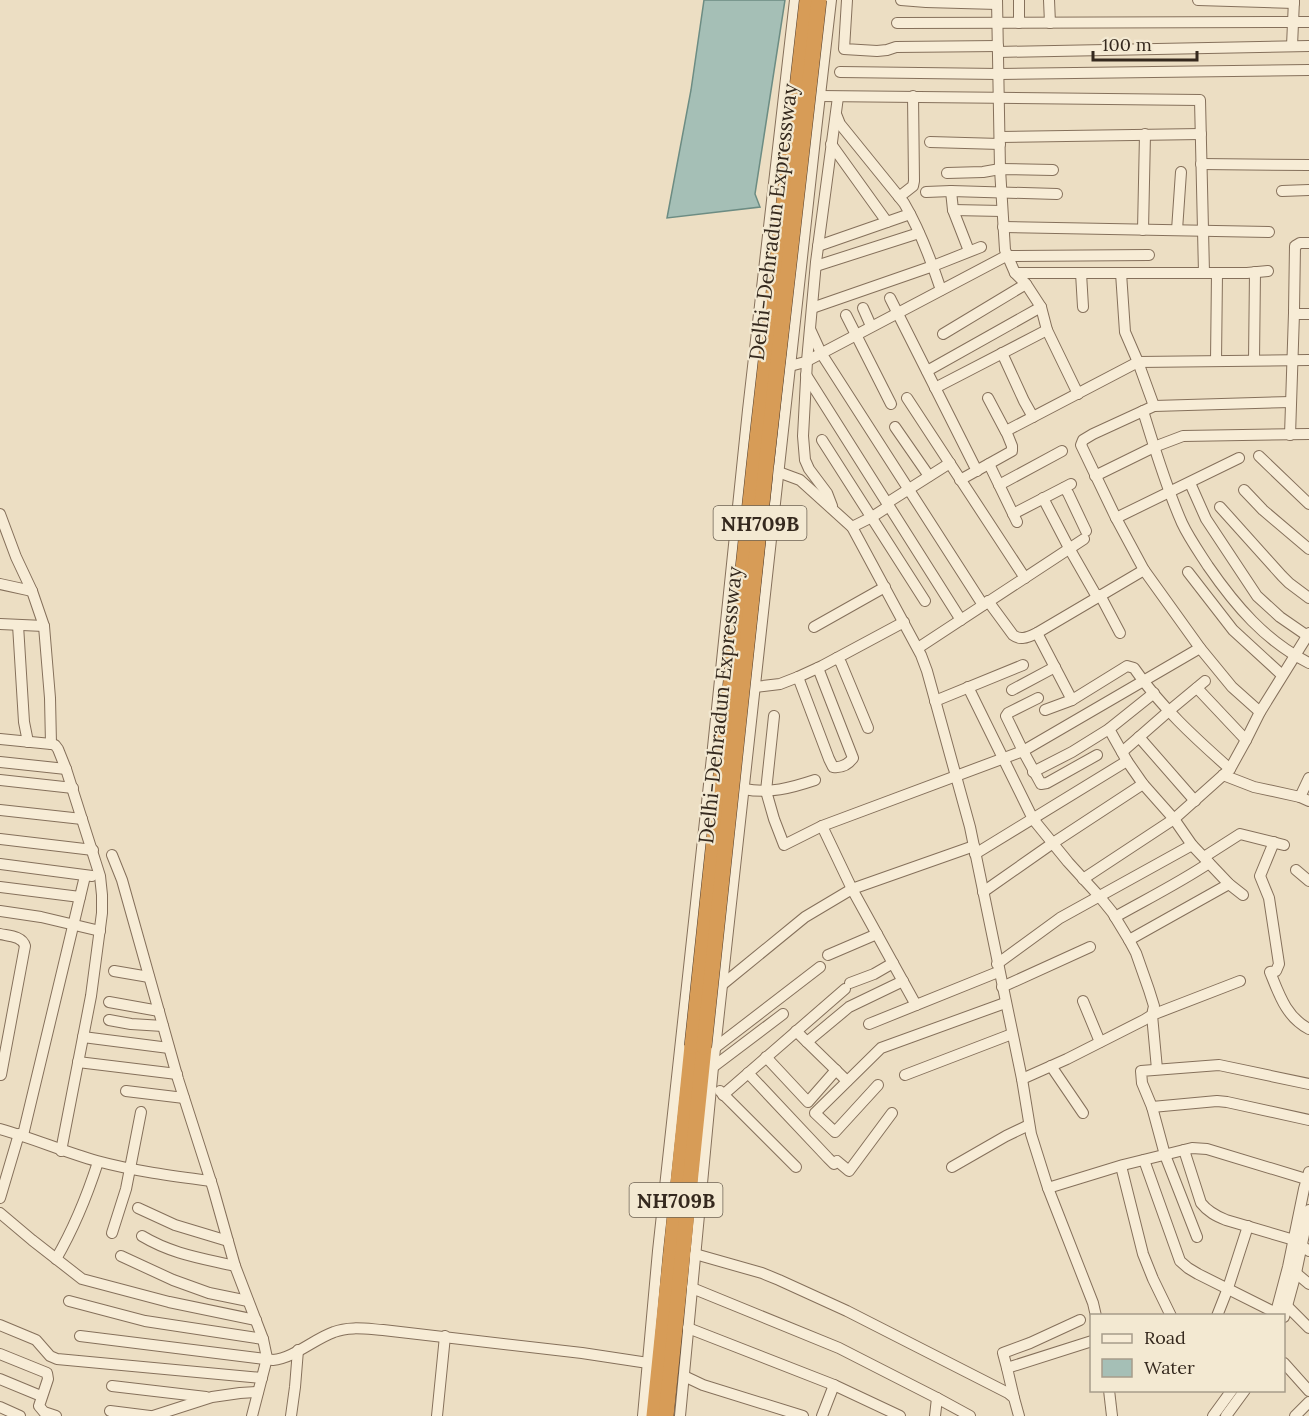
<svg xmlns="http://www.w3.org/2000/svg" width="1309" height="1416" viewBox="0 0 1309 1416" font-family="Lora,serif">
<rect width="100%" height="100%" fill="#ecdec3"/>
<!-- water -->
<polygon fill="#a5bfb6" stroke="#6c8c83" stroke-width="1.5" points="704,0 785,0 755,194 760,207 667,218 691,90"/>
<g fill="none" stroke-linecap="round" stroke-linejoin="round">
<defs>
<g id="minor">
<polyline points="847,0 844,49 877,51 887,50 896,47 998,46"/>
<polyline points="901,0 926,2 997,4"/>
<polyline points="997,0 1000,169 1005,250 1015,273 1026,284 1041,307 1047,330 1078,394"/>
<polyline points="1049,0 1050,23"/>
<polyline points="1198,0 1294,3"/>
<polyline points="897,23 1309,22"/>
<polyline points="1019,23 1019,0"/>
<polyline points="1292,46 1294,0"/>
<polyline points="998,52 1309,46"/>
<polyline points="840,72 999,74 1309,70"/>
<polyline points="820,96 1200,100 1204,273"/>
<path d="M836 114 840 124 904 203C920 230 931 260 941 290"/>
<polyline points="1000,137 1201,134"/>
<polyline points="930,142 1000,144"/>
<polyline points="831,144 887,222"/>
<polyline points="1201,164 1309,165"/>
<polyline points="947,173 983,172 1000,169 1053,170"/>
<polyline points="951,191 953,210 969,251"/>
<polyline points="1282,191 1309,190"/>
<polyline points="926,192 951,191 1057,194"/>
<polyline points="899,197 913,186 914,181 913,96"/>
<polyline points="953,210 1002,211"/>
<polyline points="1003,227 1269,232"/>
<polyline points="1143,230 1145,134"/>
<polyline points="1177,230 1181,172"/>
<polyline points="1309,243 1300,243 1295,246 1294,311 1297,314 1309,314"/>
<polyline points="818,246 910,214"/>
<polyline points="816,266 919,233"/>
<polyline points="1015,273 1247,273 1268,271"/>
<polyline points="1081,273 1083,307"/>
<polyline points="1121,273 1125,332 1138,362 1154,406"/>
<polyline points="890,298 977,471"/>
<polyline points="812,308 933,266 981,247"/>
<polyline points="863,308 871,326"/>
<polyline points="846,315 891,404"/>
<polyline points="810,329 821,353 983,605"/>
<polyline points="943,334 1026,284"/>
<polyline points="1002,353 1024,401 1033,417"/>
<polyline points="1254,360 1255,272"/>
<polyline points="1216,361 1217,273"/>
<polyline points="790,366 805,362 1006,256 1149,255"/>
<polyline points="927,371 1041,307"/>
<polyline points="806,375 961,620"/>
<polyline points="935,388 1047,330"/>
<polyline points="907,398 1025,578"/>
<polyline points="988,398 1006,432"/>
<path d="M1143 411C1155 449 1166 487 1182 523 1189 538 1199 552 1208 566 1235 605 1265 641 1309 663"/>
<polyline points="895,427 929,476"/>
<polyline points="1290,435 1294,313"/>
<polyline points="822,440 925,601"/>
<polyline points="1259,456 1309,504"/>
<polyline points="989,464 1017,522"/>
<polyline points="773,470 800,480 852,527 921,655 927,671 970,827 1022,1079 1031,1134 1048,1188 1093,1303 1096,1316"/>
<polyline points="1095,476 1154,447 1183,436 1309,434"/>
<polyline points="960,480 1012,451 1012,446 1006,431 1138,362 1309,360"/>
<polyline points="1190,483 1206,519 1257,596 1280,617 1309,637"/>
<polyline points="999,485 1062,451"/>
<polyline points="1064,488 1068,493 1086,531"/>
<polyline points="1244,490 1263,510 1309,549"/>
<polyline points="1043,498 1069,548 1097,597"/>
<polyline points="887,503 950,463"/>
<polyline points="832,506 827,493 809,469 805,460 803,436 807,361 816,262 838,97"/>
<polyline points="1220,507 1282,576 1289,583 1309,598"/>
<polyline points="0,514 16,557 32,591 44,626 50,698 51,744"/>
<polyline points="1013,514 1071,484"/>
<polyline points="1116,518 1239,458"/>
<polyline points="852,527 872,517 889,506"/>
<polyline points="1188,572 1233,630 1282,675"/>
<polyline points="0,584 32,591"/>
<polyline points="1100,595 1120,633"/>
<path d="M988 601 1013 635C1021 641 1028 637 1037 633L1144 570"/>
<polyline points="0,624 44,626"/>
<polyline points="18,625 24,722 28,742"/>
<polyline points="814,627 885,587"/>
<polyline points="1037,633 1072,700"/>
<polyline points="918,648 1084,539"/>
<polyline points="837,658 841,663 868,728"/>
<path d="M798 677 829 759 833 767C842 768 848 765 853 758L818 668"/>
<polyline points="755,687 780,684 798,677 822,666 904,622"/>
<polyline points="968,687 1033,819 1068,862 1099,896 1112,912 1129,940 1136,953 1149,990 1154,1006 1152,1015 1144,1020 1067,1059 1022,1079"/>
<polyline points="1197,688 1246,740"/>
<polyline points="1012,690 1055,667"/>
<polyline points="1038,698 1008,713 1006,716 1023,751 1041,784 1047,783 1097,755"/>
<polyline points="935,701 1023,665"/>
<path d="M1045 710 1072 700 1127 666 1134 668C1160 706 1195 738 1230 769"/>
<polyline points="1260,712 1232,687 1200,648 1144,570 1116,518 1081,445 1083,440 1093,434 1154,406 1291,402"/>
<polyline points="774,716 766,791 774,819 784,845 822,826 1023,751 1200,648"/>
<polyline points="1109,729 1127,761 1143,784 1174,819 1192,845 1229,884 1243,895"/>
<polyline points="1139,737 1195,801"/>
<polyline points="0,739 51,744 55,745 58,749 66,769 100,876 102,895 102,913 91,996 61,1151"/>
<polyline points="1122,752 1170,710 1205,681"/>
<polyline points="0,762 66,769"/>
<polyline points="1033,772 1072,752 1109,729 1154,693"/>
<polyline points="1223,775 1254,787 1300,797 1309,801"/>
<polyline points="0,780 73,788"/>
<path d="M744 789C769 794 791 788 815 780"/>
<polyline points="1300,797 1309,778"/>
<polyline points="0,810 82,819"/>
<polyline points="822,826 852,889 916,1005"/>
<polyline points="0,839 93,850"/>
<path d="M1274 842 1260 876 1269 898 1279 964 1276 971 1270 972C1279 994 1286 1017 1309 1029"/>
<polyline points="975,854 1127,761"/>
<polyline points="112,855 122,880 178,1079 213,1188 235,1266 263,1339 267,1358 252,1416"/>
<polyline points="1204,857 1240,834 1284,845"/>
<polyline points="0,864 92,876"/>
<polyline points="1296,870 1309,881"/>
<polyline points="1083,879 1174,819 1230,769 1246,740 1260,712 1309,633"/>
<polyline points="0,887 80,897"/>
<polyline points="983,892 1053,843 1143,784"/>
<polyline points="0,911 41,917 100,931"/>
<path d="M1115 917C1147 899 1179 883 1209 863"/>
<path d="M0 934C9 936 22 936 25 946L1 1075"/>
<polyline points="1129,940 1229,884"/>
<polyline points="828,955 877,934"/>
<polyline points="997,964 1060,918 1192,845"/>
<polyline points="114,971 149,977"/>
<polyline points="850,983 874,974 893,963"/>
<polyline points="723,984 805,917 852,889 974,846"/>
<polyline points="1002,987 1090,947"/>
<polyline points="1083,1001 1100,1042"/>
<polyline points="109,1002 159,1011"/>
<polyline points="109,1020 131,1024 163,1026"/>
<polyline points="869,1024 998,972"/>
<polyline points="796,1031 807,1042 849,1007 903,981"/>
<polyline points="83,1037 169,1048"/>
<polyline points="807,1042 847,1081"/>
<polyline points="716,1047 820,967"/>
<polyline points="766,1057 808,1102 836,1070"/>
<polyline points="78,1062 177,1074"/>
<polyline points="1051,1066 1083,1113"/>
<polyline points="713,1067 783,1014"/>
<polyline points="1157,1069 1152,1015 1240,981"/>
<polyline points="748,1073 828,1158 834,1164 837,1161 849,1171 892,1113"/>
<polyline points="905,1075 1012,1034"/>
<polyline points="878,1085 835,1132 815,1113 881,1048 1005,1003"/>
<polyline points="126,1091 184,1098"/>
<polyline points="720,1091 796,1167"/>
<polyline points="723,1095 845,989"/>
<polyline points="1152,1107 1217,1101 1227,1102 1309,1120"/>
<path d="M0 1129C33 1138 64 1152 97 1161 134 1171 172 1176 211 1181"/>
<polyline points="23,1135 85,876"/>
<path d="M1184 1150 1201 1203C1208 1212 1216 1216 1226 1220L1294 1240 1309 1251"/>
<polyline points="1144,1160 1180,1261 1188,1268 1198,1274 1276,1313"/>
<polyline points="1121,1166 1143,1254 1153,1279 1171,1316"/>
<polyline points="952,1167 1006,1136 1029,1125"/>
<polyline points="1048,1188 1123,1165 1192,1148 1207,1149 1306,1179"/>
<polyline points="0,1198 19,1134"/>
<polyline points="138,1208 175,1225 228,1241"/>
<polyline points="0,1213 32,1240 82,1279 169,1302 256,1320"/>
<polyline points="112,1233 126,1189 141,1112"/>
<path d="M142 1236C172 1254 201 1258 235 1266"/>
<polyline points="1197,1237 1165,1155 1152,1107 1142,1083 1141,1071 1219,1065 1309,1084"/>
<polyline points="695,1254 762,1273 779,1280 847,1311 1008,1393 1014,1398 1019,1416"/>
<polyline points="121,1256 173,1280 209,1293 248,1301"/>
<path d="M56 1259C74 1228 87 1196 98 1162"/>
<polyline points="1291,1269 1309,1284"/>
<polyline points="692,1288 839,1348 937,1398 970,1416"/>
<polyline points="69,1301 145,1321 263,1339"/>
<polyline points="1283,1304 1287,1306 1309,1328"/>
<polyline points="1217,1316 1228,1288 1248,1226"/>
<polyline points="1275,1316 1288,1267 1304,1189 1309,1172"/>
<polyline points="1284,1317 1296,1273 1309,1210"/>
<polyline points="0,1325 36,1340 50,1356 57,1359 262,1378"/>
<polyline points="688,1328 834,1385 900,1416"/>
<path d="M80 1336 273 1360C294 1358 314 1339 334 1332 349 1326 367 1329 383 1330L582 1353 648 1363"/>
<polyline points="0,1354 47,1373 48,1379 39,1406 44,1412 56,1416"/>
<polyline points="1284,1363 1309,1391"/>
<polyline points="1007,1368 1003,1353 1030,1343 1080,1320"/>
<polyline points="684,1376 703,1385 803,1416"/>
<polyline points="0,1379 41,1396"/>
<polyline points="112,1386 206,1397"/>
<polyline points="1109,1390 1112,1416"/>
<polyline points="1014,1398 1007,1368 1092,1341"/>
<polyline points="0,1407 20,1416"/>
<polyline points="110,1411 150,1416"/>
<polyline points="153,1416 212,1397 240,1393 258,1392"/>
<polyline points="291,1416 295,1387 298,1350"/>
<polyline points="437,1416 445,1336"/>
<polyline points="643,1416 658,1251 712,757 748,410 795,0"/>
<polyline points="680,1416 713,1067 816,130 831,0"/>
<polyline points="822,1416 834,1385"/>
<polyline points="935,1416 937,1398"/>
<polyline points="1213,1416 1232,1390"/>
<polyline points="1226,1416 1245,1390"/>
<polyline points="1295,1416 1309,1402"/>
</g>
<g id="highway">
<polyline points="654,1416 692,1046"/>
<polyline points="666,1416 704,1047"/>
</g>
</defs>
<!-- minor casing -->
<use href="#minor" stroke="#85705b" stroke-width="12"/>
<!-- highway casing -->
<use href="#highway" stroke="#533f2f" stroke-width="16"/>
<!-- minor -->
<use href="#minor" stroke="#f7ecd6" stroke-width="10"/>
<!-- highway -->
<use href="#highway" stroke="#d79c57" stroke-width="15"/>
<defs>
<g id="highway-bridge">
<polyline points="692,1046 754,465 807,0"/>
<polyline points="704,1047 766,466 819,0"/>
</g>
</defs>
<!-- highway-bridge casing -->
<use href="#highway-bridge" stroke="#533f2f" stroke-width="16" stroke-linecap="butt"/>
<!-- highway-bridge -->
<use href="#highway-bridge" stroke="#d79c57" stroke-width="15"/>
</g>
<g text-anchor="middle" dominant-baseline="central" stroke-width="4.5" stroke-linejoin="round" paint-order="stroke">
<!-- shield labels -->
<g fill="#f3e9d2" stroke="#6e6354" stroke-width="1.5">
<rect x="713.5" y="506" width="93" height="34" rx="4.5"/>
<rect x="629.5" y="1183" width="93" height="34" rx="4.5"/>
</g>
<g font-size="20" font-weight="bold" fill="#35291e">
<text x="760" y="523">NH709B</text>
<text x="676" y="1200">NH709B</text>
</g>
<!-- street labels -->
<g font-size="21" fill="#35291e" stroke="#f3e9d2">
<text transform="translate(773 222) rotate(-83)">Delhi-Dehradun Expressway</text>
<text transform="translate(720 705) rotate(-84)">Delhi-Dehradun Expressway</text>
</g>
</g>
<!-- legend -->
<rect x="1090" y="1314" width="195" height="78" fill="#f3e9d2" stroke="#a79c8a" stroke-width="1.5"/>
<rect x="1102" y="1334" width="30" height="9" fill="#f7ecd6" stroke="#a79c8a" stroke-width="1.5"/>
<text x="1144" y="1344" font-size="18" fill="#35291e">Road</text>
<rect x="1102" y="1359" width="30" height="18" fill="#a5bfb6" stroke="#a79c8a" stroke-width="1.5"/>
<text x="1144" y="1374" font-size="18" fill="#35291e">Water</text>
<!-- scale -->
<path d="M1093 51v9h104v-9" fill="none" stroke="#35291e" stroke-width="3"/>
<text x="1102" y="51" font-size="18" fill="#35291e" stroke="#f3e9d2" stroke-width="4.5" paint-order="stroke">100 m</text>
</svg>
